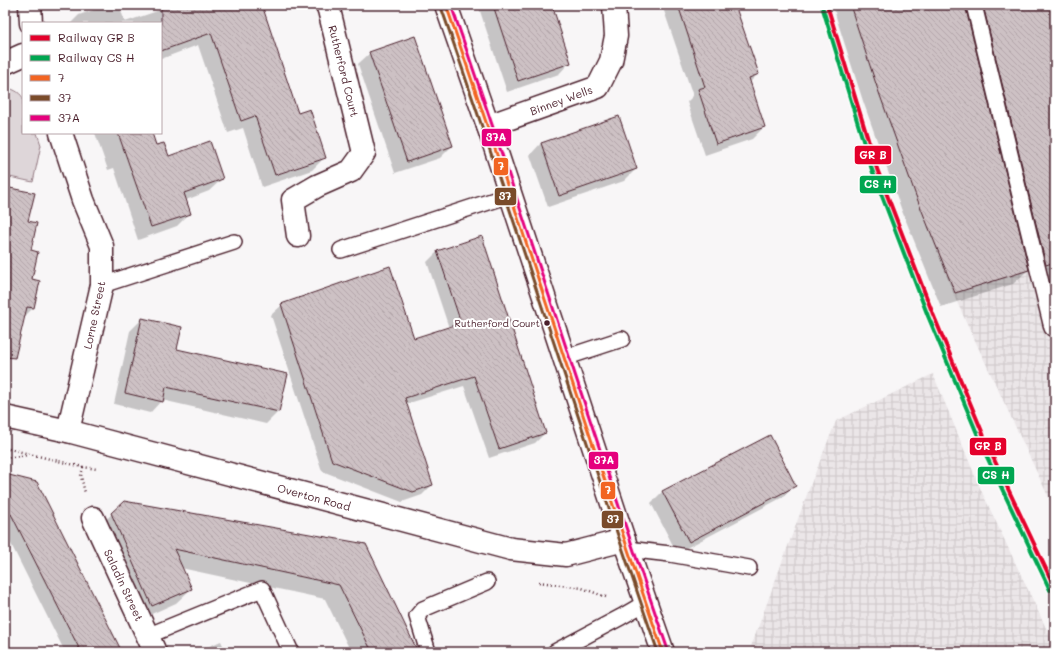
<svg xmlns="http://www.w3.org/2000/svg" width="1060" height="657" viewBox="0 0 1060 657" font-family="Mali,sans-serif">
<defs>
<pattern id="industrial-grid" width="8" height="8" patternUnits="userSpaceOnUse"><rect width="8" height="8" fill="#ebe6e8"/><path d="M0 4h8M4 0v8" fill="none" stroke="#cbc5c7"/></pattern>
<pattern id="building-back-hatch" width="6" height="6" patternUnits="userSpaceOnUse"><rect width="6" height="6" fill="#cdc1c4"/><path d="M-1 5l2 2M0 0l6 6M5-1l2 2" fill="none" stroke="#b2a5a9"/></pattern>
</defs>
<rect width="100%" height="100%" fill="#f8f6f7"/>
<filter id="ink" filterUnits="userSpaceOnUse"><feTurbulence type="fractalNoise" baseFrequency=".025" numOctaves="2"/><feDisplacementMap in="SourceGraphic" scale="8" xChannelSelector="R" yChannelSelector="G"/><feConvolveMatrix kernelMatrix="1 2 1 2 8 2 1 2 1" color-interpolation-filters="sRGB"/></filter>
<g filter="url(#ink)">
<!-- industrial -->
<g fill="url(#industrial-grid)">
<polygon points="851,5 1055,5 1055,511 955,298 916,196 877,87"/>
<polygon points="933,374 980,488 1055,647 1055,652 749,652 812,481 836,421"/>
</g>
<!-- green -->
<path fill="#ded6d9" stroke="#947a82" d="M5 87C12 89 19 91 23 98V133H37L41 145 33 182 5 176Z"/>
<!-- shadow -->
<g fill="#0003">
<polygon points="108,5 119,5 125,22 175,5 261,5 297,114 325,157 312,170 262,187 243,128 228,133 198,45 161,59 161,23 71,23 79,15"/>
<polygon points="478,5 551,5 570,62 559,74 507,92"/>
<polygon points="662,5 734,5 758,74 749,83 764,127 752,139 705,155 687,102 693,96"/>
<polygon points="833,5 1052,5 1055,16 1055,337 1040,276 1032,278 969,17 966,13 1028,270 1013,284 941,307 902,211 863,101 837,20"/>
<polygon points="370,53 452,146 440,158 395,173 358,64"/>
<polygon points="95,133 151,133 155,147 168,157 222,179 209,191 186,200 190,213 177,226 138,240 114,168 108,170"/>
<polygon points="541,143 636,169 624,181 548,207 530,155"/>
<polygon points="5,188 27,222 31,280 38,282 33,308 26,315 24,314 9,340 5,359"/>
<polygon points="482,237 545,433 535,443 489,458 464,386 406,404 432,485 422,495 402,502 322,471 271,315 282,305 414,339 449,328 427,262 437,252"/>
<polygon points="142,319 176,350 286,375 278,412 266,424 162,400 150,413 114,404 130,331"/>
<polygon points="5,475 121,652 65,652 5,532"/>
<polygon points="795,485 783,497 677,553 651,503 663,491"/>
<polygon points="112,514 365,545 417,652 351,652 325,599 181,568 191,589 176,603 138,620 97,528"/>
<polygon points="221,641 226,652 196,652"/>
<polygon points="884,648 884,652 865,652"/>
</g>
<!-- building -->
<g fill="url(#building-back-hatch)" stroke="#4a1f2b">
<polygon points="172,5 262,5 298,113 310,109 326,158 275,175 255,116 241,121 211,33 161,51 161,9"/>
<polygon points="493,5 552,5 571,63 518,81"/>
<polygon points="678,5 735,5 759,74 749,78 765,127 716,144 698,89 705,87"/>
<polygon points="850,5 965,5 1029,270 955,293 916,196 877,87"/>
<polygon points="983,5 1055,5 1055,262 1046,265"/>
<polygon points="415,36 453,146 407,162 369,52"/>
<polygon points="619,116 637,169 559,196 541,143"/>
<polygon points="118,133 152,133 156,145 164,143 169,156 210,141 223,179 184,193 191,214 151,227"/>
<polygon points="5,187 35,193 28,221 37,223 31,250 38,252 32,279 40,281 34,308 27,307 15,358 5,357"/>
<polygon points="482,236 546,433 499,449 474,376 405,398 433,485 413,492 332,461 281,304 390,266 414,338 461,323 437,251"/>
<polygon points="142,318 182,327 177,349 288,374 279,412 166,387 163,402 125,393"/>
<polygon points="770,435 796,486 689,542 662,491"/>
<polygon points="5,474 37,482 122,652 81,652 11,514 5,512"/>
<polygon points="124,501 366,544 418,652 372,652 339,585 174,549 192,589 152,606 111,513"/>
</g>
<g fill="none" stroke-linecap="round" stroke-linejoin="round">
<defs>
<g id="lane">
<polyline points="974,5 1052,328"/>
<polyline points="341,250 510,195"/>
<polyline points="102,285 234,242"/>
<polyline points="564,358 622,339"/>
<polyline points="627,549 670,554 749,568"/>
<polyline points="147,636 262,589 291,652"/>
<polyline points="428,652 417,616 423,609 487,582"/>
<polyline points="555,652 621,617 645,603"/>
</g>
<g id="street">
<polyline points="30,5 31,23"/>
<polyline points="5,63 23,55"/>
<polyline points="488,126 598,87 611,61 616,36 614,5"/>
<polyline points="61,133 83,200 102,246 102,285 68,431"/>
<polyline points="298,236 293,200 317,186 351,171 364,153 329,10 327,5"/>
<polyline points="93,518 155,652"/>
</g>
<g id="secondary">
<polyline points="446,5 488,126 624,540 663,652"/>
<polyline points="5,417 68,431 511,549 566,555 624,540"/>
</g>
</defs>
<!-- lane casing -->
<use href="#lane" stroke="#4a1f2b" stroke-width="18"/>
<!-- street casing -->
<use href="#street" stroke="#4a1f2b" stroke-width="25"/>
<!-- secondary casing -->
<use href="#secondary" stroke="#4a1f2b" stroke-width="25"/>
<!-- path -->
<g stroke="#4a1f2b" stroke-width="2.5" stroke-dasharray="1 3" stroke-linecap="butt">
<polyline points="5,448 83,467 97,469"/>
<polyline points="5,458 28,455"/>
<polyline points="83,467 81,476 85,493"/>
<polyline points="539,582 582,588 606,597"/>
</g>
<!-- lane -->
<use href="#lane" stroke="#fff" stroke-width="15"/>
<!-- street -->
<use href="#street" stroke="#fff" stroke-width="22"/>
<!-- secondary -->
<use href="#secondary" stroke="#fff" stroke-width="22"/>
<defs>
<path id="bus-1" d="M446 5C521 220 588 437 663 652"/>
<path id="bus-2" d="M441 7C516 221 583 438 658 652"/>
<path id="bus-3" d="M451 5C526 219 593 436 668 650"/>
</defs>
<!-- bus-1 casing -->
<use href="#bus-1" stroke="#fff" stroke-width="6"/>
<!-- bus-2 casing -->
<use href="#bus-2" stroke="#fff" stroke-width="6"/>
<!-- bus-3 casing -->
<use href="#bus-3" stroke="#fff" stroke-width="6"/>
<!-- bus-1 -->
<use href="#bus-1" stroke="#f26522" stroke-width="3"/>
<!-- bus-2 -->
<use href="#bus-2" stroke="#7a4b2a" stroke-width="3"/>
<!-- bus-3 -->
<use href="#bus-3" stroke="#e5007d" stroke-width="3"/>
<defs>
<polyline id="rail-1" points="827,5 877,169 933,314 991,453 1055,588"/>
<polyline id="rail-2" points="822,6 872,170 928,316 986,455 1050,590"/>
</defs>
<!-- rail-1 casing -->
<use href="#rail-1" stroke="#fff" stroke-width="7"/>
<!-- rail-2 casing -->
<use href="#rail-2" stroke="#fff" stroke-width="7"/>
<!-- rail-1 -->
<use href="#rail-1" stroke="#e4002b" stroke-width="4"/>
<!-- rail-2 -->
<use href="#rail-2" stroke="#00a651" stroke-width="4"/>
</g>
</g>
<!-- markers -->
<circle fill="#4a1f2b" stroke="#fff" stroke-width="1.5" cx="547" cy="323" r="3.5"/>
<g text-anchor="middle" dominant-baseline="central" stroke-width="4" stroke-linejoin="round" paint-order="stroke">
<!-- bus labels -->
<g font-size="10" fill="#4a1f2b" stroke="#fff" text-anchor="end">
<text x="540" y="323">Rutherford Court</text>
</g>
<!-- street labels -->
<g font-size="11" fill="#4a1f2b" stroke="#fff">
<text transform="translate(344 71) rotate(76)">Rutherford Court</text>
<text transform="translate(561 100) rotate(-20)">Binney Wells</text>
<text transform="translate(94 315) rotate(-78)">Lorne Street</text>
<text transform="translate(314 497) rotate(15)">Overton Road</text>
<text transform="translate(124 585) rotate(65)">Saladin Street</text>
</g>
</g>
<g stroke="#fff" stroke-width="1.5">
<rect x="481" y="128" width="31" height="19" rx="4" fill="#e5007d"/>
<rect x="854" y="145" width="38" height="20" rx="4" fill="#e4002b"/>
<rect x="493" y="157" width="16" height="19" rx="4" fill="#f26522"/>
<rect x="859" y="175" width="38" height="19" rx="4" fill="#00a651"/>
<rect x="494" y="187" width="23" height="19" rx="4" fill="#7a4b2a"/>
<rect x="969" y="437" width="38" height="19" rx="4" fill="#e4002b"/>
<rect x="588" y="451" width="31" height="19" rx="4" fill="#e5007d"/>
<rect x="977" y="466" width="38" height="19" rx="4" fill="#00a651"/>
<rect x="600" y="481" width="16" height="19" rx="4" fill="#f26522"/>
<rect x="601" y="510" width="23" height="19" rx="4" fill="#7a4b2a"/>
</g>
<g font-size="11" text-anchor="middle" font-weight="bold" fill="#fff">
<text x="496" y="141">37A</text>
<text x="873" y="159">GR B</text>
<text x="501" y="170">7</text>
<text x="878" y="188">CS H</text>
<text x="505" y="200">37</text>
<text x="988" y="450">GR B</text>
<text x="604" y="464">37A</text>
<text x="996" y="479">CS H</text>
<text x="608" y="494">7</text>
<text x="613" y="523">37</text>
</g>
<!-- margin -->
<rect width="1060" height="657" fill="none" stroke="#fff" stroke-width="20"/>
<rect x="10" y="10" width="1040" height="637" fill="none" stroke="#4a1f2b" stroke-width="1.5" filter="url(#ink)"/>
<!-- legend -->
<rect x="22" y="22" width="140" height="112" fill="#ffffff" stroke="#b7a5aa"/>
<rect x="30" y="35" width="20" height="6" fill="#e4002b" stroke="#b7a5aa"/>
<text x="58" y="42" font-size="12" fill="#4a1f2b">Railway GR B</text>
<rect x="30" y="55" width="20" height="6" fill="#00a651" stroke="#b7a5aa"/>
<text x="58" y="62" font-size="12" fill="#4a1f2b">Railway CS H</text>
<rect x="30" y="75" width="20" height="6" fill="#f26522" stroke="#b7a5aa"/>
<text x="58" y="82" font-size="12" fill="#4a1f2b">7</text>
<rect x="30" y="95" width="20" height="6" fill="#7a4b2a" stroke="#b7a5aa"/>
<text x="58" y="102" font-size="12" fill="#4a1f2b">37</text>
<rect x="30" y="115" width="20" height="6" fill="#e5007d" stroke="#b7a5aa"/>
<text x="58" y="122" font-size="12" fill="#4a1f2b">37A</text>
</svg>
